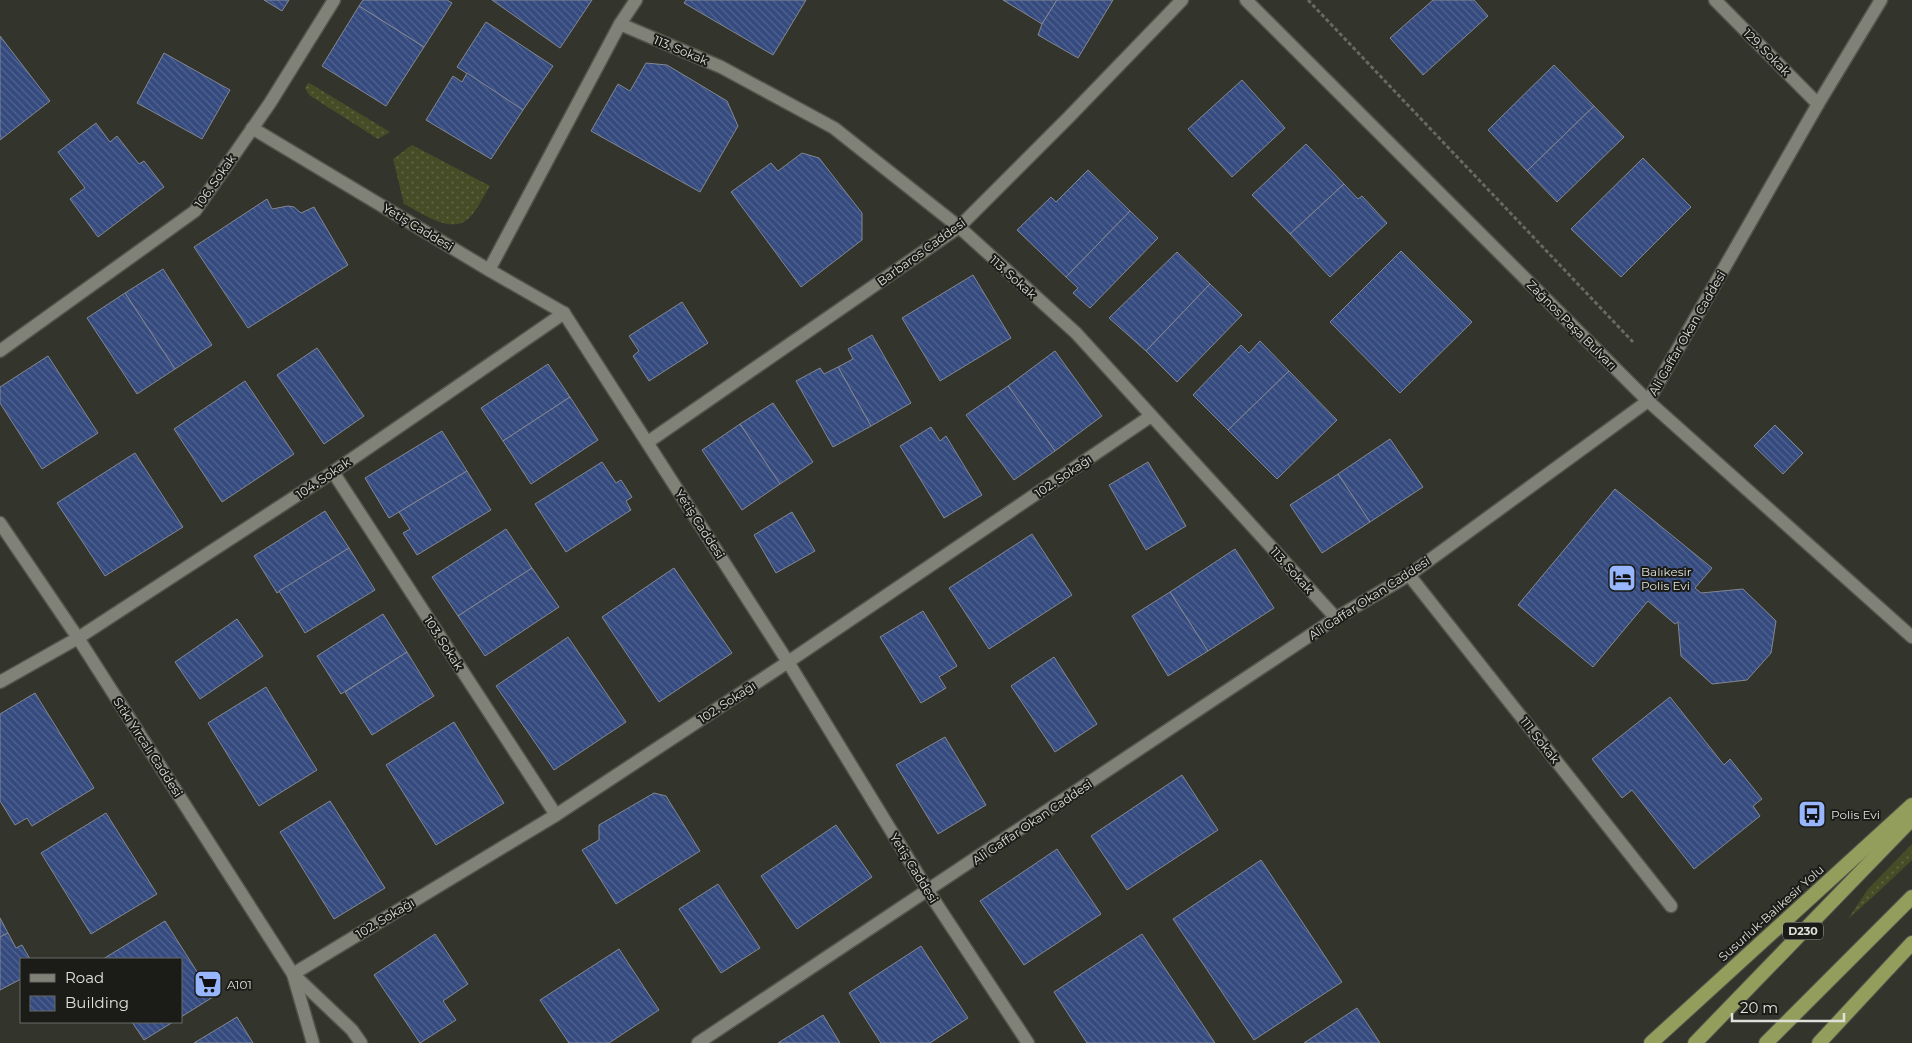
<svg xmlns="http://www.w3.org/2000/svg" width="1912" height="1043" viewBox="0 0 1912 1043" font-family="Montserrat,sans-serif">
<defs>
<pattern id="grass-dots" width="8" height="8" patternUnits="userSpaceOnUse" patternTransform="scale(1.25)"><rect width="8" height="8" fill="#464d26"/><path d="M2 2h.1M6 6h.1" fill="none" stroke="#606645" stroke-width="1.8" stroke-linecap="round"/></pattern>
<pattern id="building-back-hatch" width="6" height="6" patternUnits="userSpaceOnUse" patternTransform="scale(1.25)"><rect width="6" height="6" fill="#354a7e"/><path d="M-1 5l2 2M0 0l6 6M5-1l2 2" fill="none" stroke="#526490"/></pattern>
</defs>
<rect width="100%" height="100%" fill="#33352c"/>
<!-- grass -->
<g fill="url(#grass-dots)">
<polygon points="308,83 311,84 390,132 378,139 309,95 305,88"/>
<path d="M412 145 490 186C484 195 479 207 471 216 454 237 422 213 404 204L393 159Z"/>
<polygon points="1912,844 1912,860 1876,894 1848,919 1868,889"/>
</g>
<!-- building -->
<g fill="url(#building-back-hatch)" stroke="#838791">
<polygon points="264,0 289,0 282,11"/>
<polygon points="363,0 447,0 452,3 424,47 359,6"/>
<polygon points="492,0 592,0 560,48"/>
<polygon points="686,0 806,0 773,55 684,3"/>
<polygon points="1003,0 1057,0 1042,24"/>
<polygon points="1057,0 1113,0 1078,58 1038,35 1042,24"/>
<polygon points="1433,0 1474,0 1488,16 1423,75 1390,38"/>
<polygon points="359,6 424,47 386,106 322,66"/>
<polygon points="486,22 553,66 523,110 457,67"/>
<polygon points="0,36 50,101 0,140"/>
<polygon points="164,53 230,90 202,139 137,103"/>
<polygon points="646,63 667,65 727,101 738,126 700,192 591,131 618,84 630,91"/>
<polygon points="1554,65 1594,106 1527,171 1488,130"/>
<polygon points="467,73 523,110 491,159 426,120 453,76 462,82"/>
<polygon points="1242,80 1285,128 1232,177 1188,129"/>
<polygon points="1594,106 1624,137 1557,202 1527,171"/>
<polygon points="96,123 110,142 117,136 139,164 144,161 164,187 98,237 70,199 85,188 58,152"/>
<polygon points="1306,144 1344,184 1290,234 1252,195"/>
<polygon points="802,153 819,158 862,213 862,240 801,287 731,192 771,163 778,171"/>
<polygon points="1643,158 1691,207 1621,277 1571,229"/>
<polygon points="1088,170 1130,211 1066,277 1017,230 1051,197 1056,202"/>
<polygon points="1344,184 1358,199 1362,196 1387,223 1330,277 1290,234"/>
<polygon points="267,199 272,209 288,206 294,207 301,213 314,207 348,265 248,328 194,247"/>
<polygon points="1130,211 1158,238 1090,308 1073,293 1078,288 1066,277"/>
<polygon points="1401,251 1472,322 1400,393 1330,322"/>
<polygon points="1177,252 1210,284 1146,351 1109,318"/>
<polygon points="163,269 212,345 175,369 125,293"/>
<polygon points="973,275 1011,338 940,381 902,318"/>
<polygon points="1210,284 1242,315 1177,382 1146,351"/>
<polygon points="125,293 175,369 137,394 87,318"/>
<polygon points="682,302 708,343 649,381 633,356 639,351 629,336"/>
<polygon points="872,335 911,403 871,426 838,367 853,359 848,349"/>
<polygon points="1260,341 1289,371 1228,430 1193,395 1241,345 1249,353"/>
<polygon points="317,348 364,416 324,444 277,375"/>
<polygon points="1055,351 1102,416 1055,451 1008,386"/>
<polygon points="48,356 98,433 42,469 0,403 0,387"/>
<polygon points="548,364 570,397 503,441 481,408"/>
<polygon points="838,367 871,426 833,447 796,381 820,368 824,374"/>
<polygon points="1289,371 1337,420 1277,479 1228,430"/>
<polygon points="245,381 294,454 222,502 174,429"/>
<polygon points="1008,386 1055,451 1014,480 966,415"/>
<polygon points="570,397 598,440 531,484 503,441"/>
<polygon points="773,403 813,462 780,484 740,424"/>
<polygon points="740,424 780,484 742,510 702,450"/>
<polygon points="1775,425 1803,453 1783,474 1754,446"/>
<polygon points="931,427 940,441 946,436 982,495 944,518 900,446"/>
<polygon points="442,431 467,471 389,518 365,478"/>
<polygon points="1390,439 1423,487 1370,522 1338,474"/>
<polygon points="135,453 183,527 105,576 57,503"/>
<polygon points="602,462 616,483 621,480 632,497 626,501 631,510 566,552 535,504"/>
<polygon points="1148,462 1186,526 1146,550 1109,485"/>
<polygon points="467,471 491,510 417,555 403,533 410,529 399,512"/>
<polygon points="1338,474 1370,522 1322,553 1290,505"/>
<polygon points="1615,489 1712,568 1695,588 1701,593 1743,589 1776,621 1771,653 1747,680 1712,684 1681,656 1678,622 1675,624 1648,601 1593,667 1518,605"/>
<polygon points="325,511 349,548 277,593 254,556"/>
<polygon points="792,512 815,551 776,573 754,535"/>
<polygon points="506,529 532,568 458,616 432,577"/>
<polygon points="1032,534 1072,595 989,649 949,588"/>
<polygon points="349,548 375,590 305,633 279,591"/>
<polygon points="1235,549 1274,608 1208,651 1170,592"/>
<polygon points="532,568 559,607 485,656 458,616"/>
<polygon points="674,568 732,653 659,702 602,617"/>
<polygon points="1170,592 1208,651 1168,676 1132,616"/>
<polygon points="923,611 957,666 939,677 946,688 921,703 880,637"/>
<polygon points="383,614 407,652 341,694 317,656"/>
<polygon points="237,619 263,656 200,699 175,662"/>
<polygon points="568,637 626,722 554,770 496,686"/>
<polygon points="407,652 434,696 372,735 345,692"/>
<polygon points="1054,657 1097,724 1055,752 1011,686"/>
<polygon points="266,687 317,770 259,806 208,723"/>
<polygon points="35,693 94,788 32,826 27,818 15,825 0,801 0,714"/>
<polygon points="1670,697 1724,765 1730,759 1762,799 1753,806 1760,816 1694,869 1632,790 1622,798 1592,759"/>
<polygon points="454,722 504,803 436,845 386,765"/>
<polygon points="945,737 986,805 938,834 896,765"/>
<polygon points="1182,775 1218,830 1127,890 1091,836"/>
<polygon points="654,793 666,796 700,851 616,904 582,850 599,840 599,825"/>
<polygon points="330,801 385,888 334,919 280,832"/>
<polygon points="106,813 157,894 91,934 41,853"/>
<polygon points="836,825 872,877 797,929 761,876"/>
<polygon points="1057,849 1101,914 1024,965 980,901"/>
<polygon points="1261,860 1342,982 1254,1040 1173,919"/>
<polygon points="718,884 760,948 721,973 679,909"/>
<polygon points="0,918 8,933 0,937"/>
<polygon points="165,921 213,997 181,1017 181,959 103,959"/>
<polygon points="8,933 16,948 22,945 30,959 21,959 21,979 0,990 0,937"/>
<polygon points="435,934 468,984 443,1001 456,1020 420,1043 374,975"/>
<polygon points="1142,934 1215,1043 1087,1043 1054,992"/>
<polygon points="921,946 968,1018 930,1043 881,1043 849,993"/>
<polygon points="619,949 659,1010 609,1043 569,1043 540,1000"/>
<polygon points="1357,1008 1380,1043 1304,1043"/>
<polygon points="823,1015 840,1043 778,1043"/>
<polygon points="237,1017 253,1043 194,1043"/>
<polygon points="132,1022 173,1022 144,1040"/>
</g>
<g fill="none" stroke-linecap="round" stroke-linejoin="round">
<defs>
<g id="minor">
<polyline points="1246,0 1648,401 1912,637"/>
<polyline points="1715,0 1818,104"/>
<polyline points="620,24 721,67 834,128 959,227 1076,333 1336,618"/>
<polyline points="252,128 489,270 564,313 788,662 928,891 1028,1043"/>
<polyline points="489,270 620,24 636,0"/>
<polyline points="0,351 195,211 270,103 334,0"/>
<polyline points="648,442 959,227 1068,118 1182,0"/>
<polyline points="333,472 556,815"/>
<polyline points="1409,575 1671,906"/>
<polyline points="0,682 78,638 333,472 564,313"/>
<polyline points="293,974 556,815 788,662 1151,416"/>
</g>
<g id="secondary">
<polyline points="0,523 78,638 293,974 352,1030 361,1043"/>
<polyline points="293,974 313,1043"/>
<polyline points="698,1043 1336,618 1409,575 1648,401 1818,104 1881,0"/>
</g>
<g id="trunk">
<polyline points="1651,1043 1912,805"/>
<polyline points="1695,1043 1912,819"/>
<polyline points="1766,1043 1912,897"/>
<polyline points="1819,1043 1912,943"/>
</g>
</defs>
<!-- minor casing -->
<use href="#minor" stroke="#52544b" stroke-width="15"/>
<!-- secondary casing -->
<use href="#secondary" stroke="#52544b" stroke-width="15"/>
<!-- trunk casing -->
<use href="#trunk" stroke="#52544b" stroke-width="16"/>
<!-- path -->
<polyline stroke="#686961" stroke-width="3" stroke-dasharray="4 2.5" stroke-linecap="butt" points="1308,0 1633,342"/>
<!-- minor -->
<use href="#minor" stroke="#808278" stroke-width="12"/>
<!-- secondary -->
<use href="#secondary" stroke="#808278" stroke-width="12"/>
<!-- trunk -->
<use href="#trunk" stroke="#939e5c" stroke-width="14"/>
</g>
<!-- icons -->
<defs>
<symbol id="hotel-square" viewBox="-11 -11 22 22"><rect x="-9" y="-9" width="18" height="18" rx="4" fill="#97b6fd" stroke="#1b1c18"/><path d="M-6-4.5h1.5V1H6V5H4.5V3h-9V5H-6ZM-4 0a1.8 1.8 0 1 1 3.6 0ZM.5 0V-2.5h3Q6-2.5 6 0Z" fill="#111"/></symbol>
<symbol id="bus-square" viewBox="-11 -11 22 22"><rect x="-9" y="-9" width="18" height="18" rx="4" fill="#97b6fd" stroke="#1b1c18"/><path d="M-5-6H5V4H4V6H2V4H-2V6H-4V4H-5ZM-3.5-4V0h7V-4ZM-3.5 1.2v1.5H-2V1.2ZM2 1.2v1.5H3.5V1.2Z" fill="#111"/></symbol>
<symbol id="supermarket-square" viewBox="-11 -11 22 22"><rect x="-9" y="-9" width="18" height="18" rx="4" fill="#97b6fd" stroke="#1b1c18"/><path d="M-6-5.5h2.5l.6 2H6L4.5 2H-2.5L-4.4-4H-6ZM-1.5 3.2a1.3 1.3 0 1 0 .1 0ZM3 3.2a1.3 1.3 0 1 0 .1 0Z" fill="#111"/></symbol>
</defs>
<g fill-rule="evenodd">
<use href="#hotel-square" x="1606" y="562" width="32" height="32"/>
<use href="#bus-square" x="1796" y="798" width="32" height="32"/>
<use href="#supermarket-square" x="192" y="968" width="32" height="32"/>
</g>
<g text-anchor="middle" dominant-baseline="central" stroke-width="4" stroke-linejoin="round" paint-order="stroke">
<!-- shield labels -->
<rect fill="#1b1c18" stroke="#a4a5a0" stroke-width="1" x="1783" y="922.5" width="40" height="17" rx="4"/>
<g font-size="11" font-weight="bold" fill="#dfe0da">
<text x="1803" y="931">D230</text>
</g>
<!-- street labels -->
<g font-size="12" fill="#dfe0da" stroke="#1b1c18">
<text transform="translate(681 50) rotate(23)">113. Sokak</text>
<text transform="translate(1767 52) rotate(45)">129. Sokak</text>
<text transform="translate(215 181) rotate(-55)">106. Sokak</text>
<text transform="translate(418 227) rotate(31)">Yetiş Caddesi</text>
<text transform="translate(921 252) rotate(-36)">Barbaros Caddesi</text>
<text transform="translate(1013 277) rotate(42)">113. Sokak</text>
<text transform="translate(1572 325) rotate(45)">Zağnos Paşa Bulvarı</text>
<text transform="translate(1687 333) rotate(-60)">Ali Gaffar Okan Caddesi</text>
<text transform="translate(1063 476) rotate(-34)">102. Sokağı</text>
<text transform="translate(323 478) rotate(-34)">104. Sokak</text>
<text transform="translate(700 524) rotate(57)">Yetiş Caddesi</text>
<text transform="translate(1292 570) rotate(48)">113. Sokak</text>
<text transform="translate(1369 598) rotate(-33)">Ali Gaffar Okan Caddesi</text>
<text transform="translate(444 643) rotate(57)">103. Sokak</text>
<text transform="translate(727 702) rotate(-33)">102. Sokağı</text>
<text transform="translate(1540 740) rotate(52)">111. Sokak</text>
<text transform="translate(148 747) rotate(57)">Sıtkı Yırcalı Caddesi</text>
<text transform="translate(1032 822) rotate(-34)">Ali Gaffar Okan Caddesi</text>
<text transform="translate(914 868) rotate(58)">Yetiş Caddesi</text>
<text transform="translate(1771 913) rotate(-42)">Susurluk-Balıkesir Yolu</text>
<text transform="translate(385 918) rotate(-31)">102. Sokağı</text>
</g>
<!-- poi labels -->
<g font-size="12" fill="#dfe0da" stroke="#1b1c18" text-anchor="start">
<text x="1641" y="571">Balıkesir<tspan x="1641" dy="14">Polis Evi</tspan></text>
<text x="1831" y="814">Polis Evi</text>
<text x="227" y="984">A101</text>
</g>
</g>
<!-- legend -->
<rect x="20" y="958" width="162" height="65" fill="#1b1c18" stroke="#696a66"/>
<rect x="30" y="974" width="25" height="8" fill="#808278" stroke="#696a66"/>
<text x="65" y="983" font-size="15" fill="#dfe0da">Road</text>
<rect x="30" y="996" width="25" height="15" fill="url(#building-back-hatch)" stroke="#696a66"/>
<text x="65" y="1008" font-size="15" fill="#dfe0da">Building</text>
<!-- scale -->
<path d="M1732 1013v8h112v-8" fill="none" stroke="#dfe0da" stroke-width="2.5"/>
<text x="1740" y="1013" font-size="15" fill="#dfe0da" stroke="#1b1c18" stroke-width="4" paint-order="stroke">20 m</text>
</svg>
